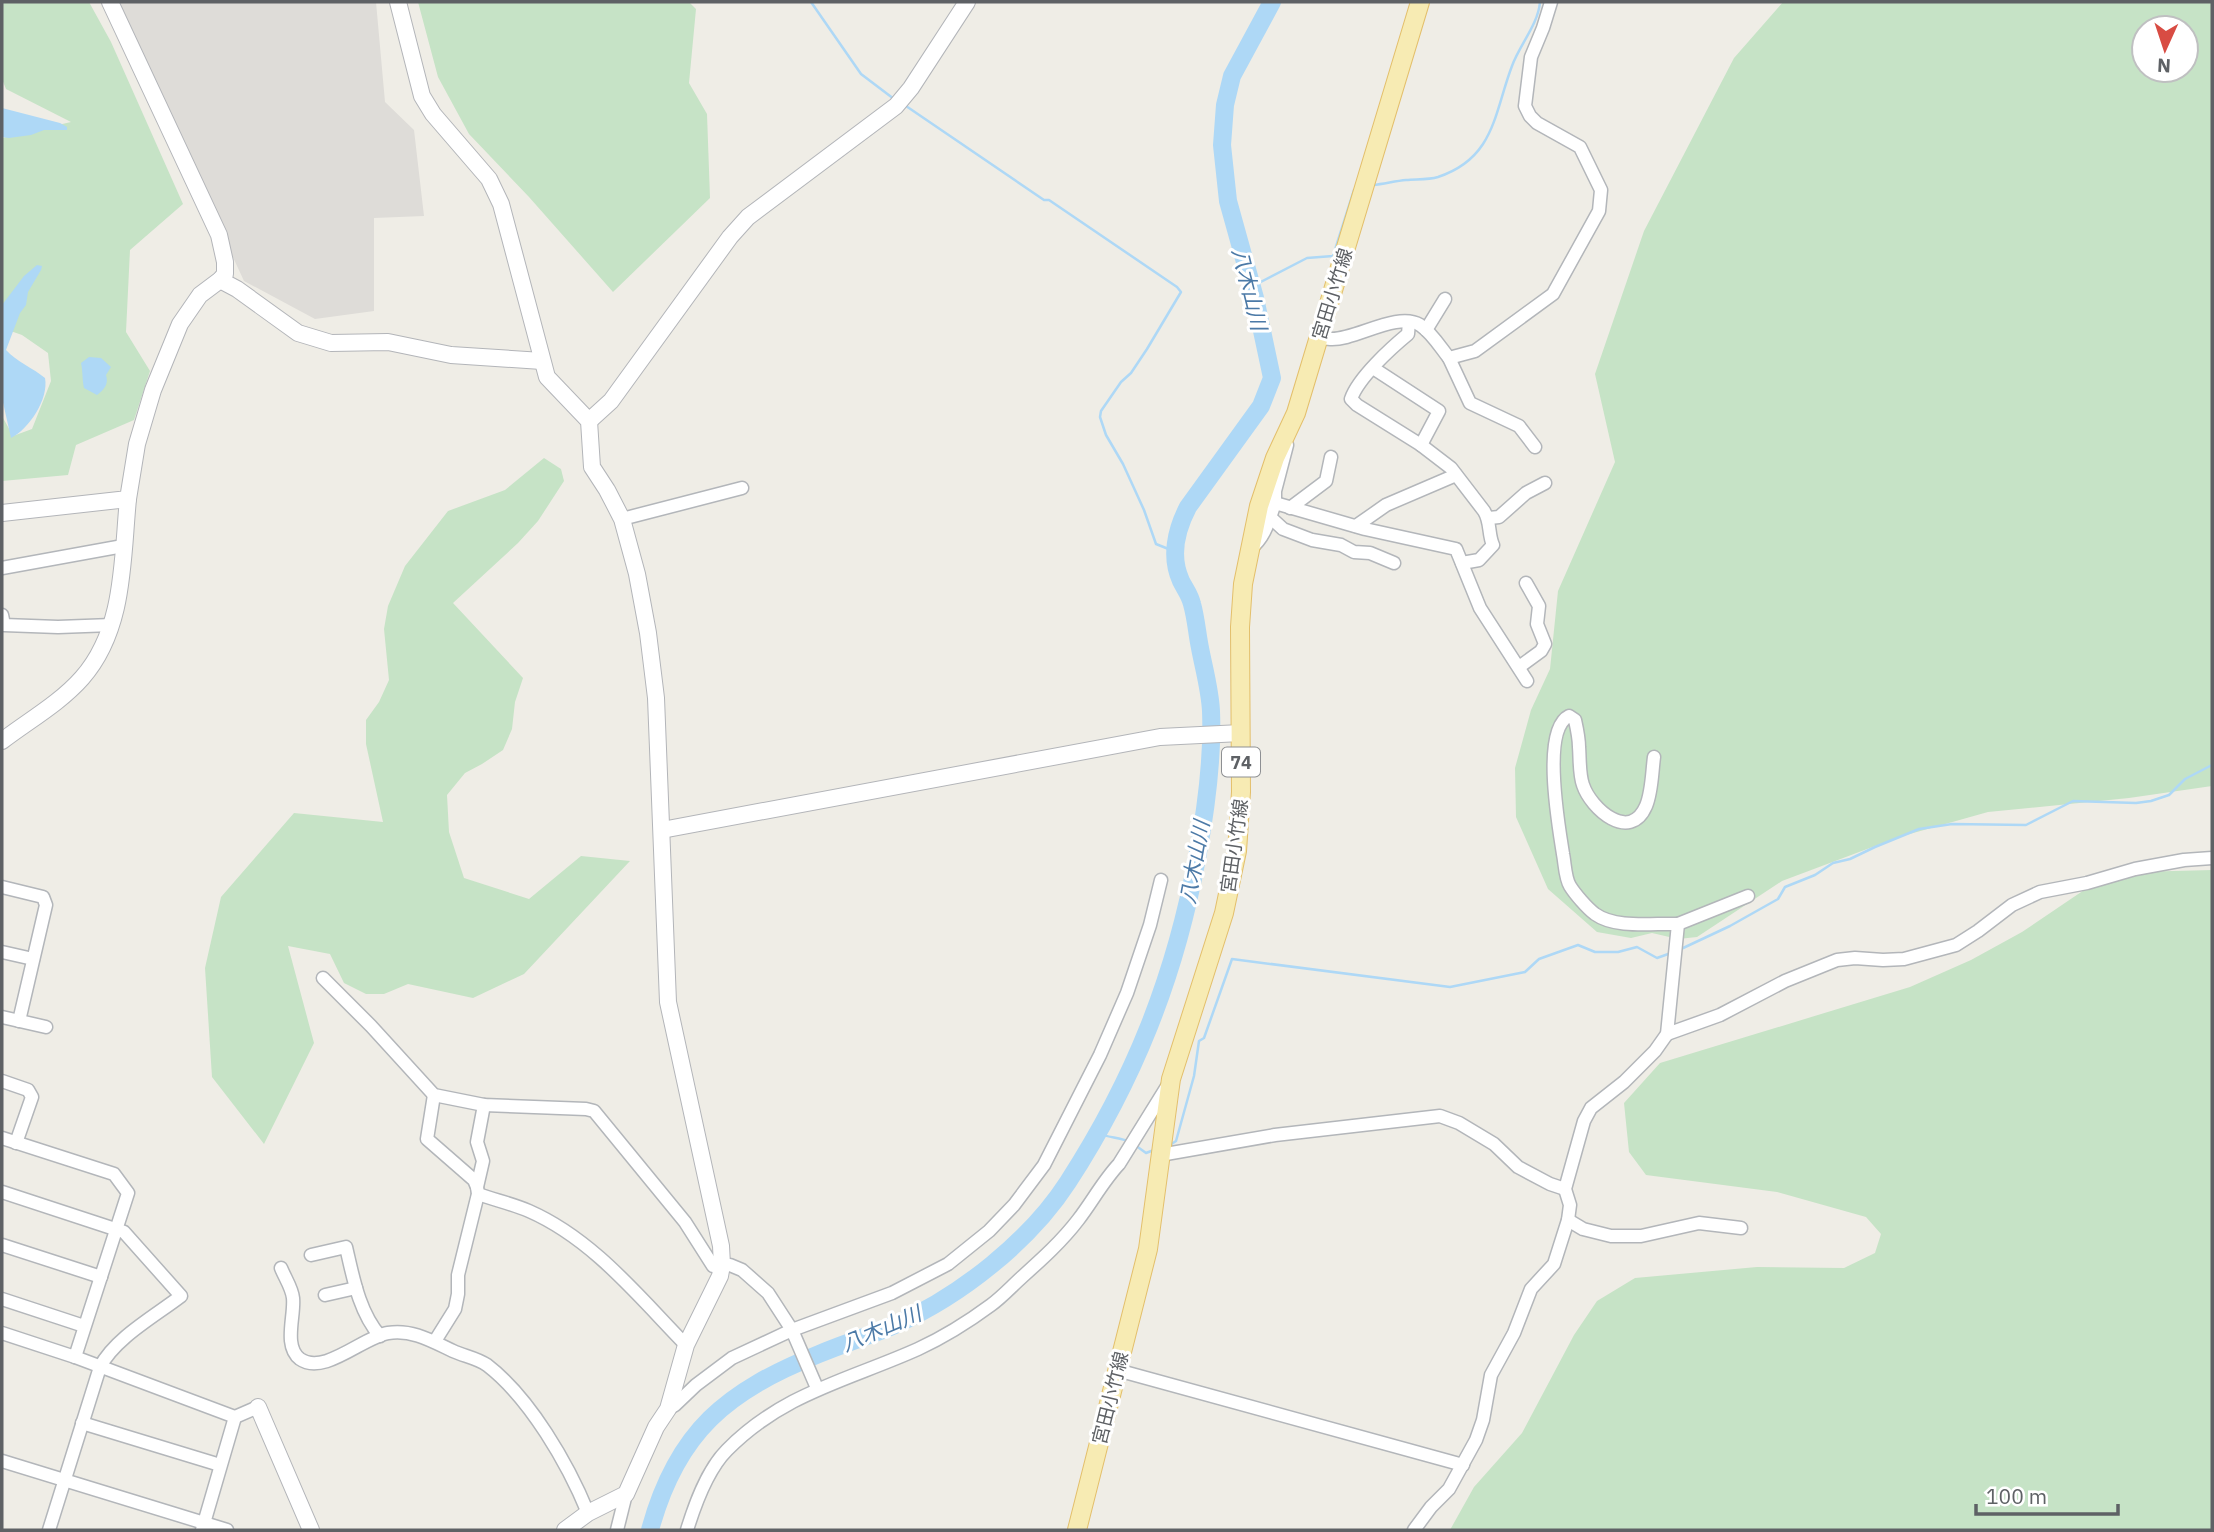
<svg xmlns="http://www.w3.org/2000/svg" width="2214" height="1532" viewBox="0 0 2214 1532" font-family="'IBM Plex Sans','Noto Sans JP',sans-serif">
<rect width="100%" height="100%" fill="#efede6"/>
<!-- industrial -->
<polygon fill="#dedcd8" points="115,2 376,2 385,102 414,130 424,216 374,218 374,311 315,319 244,281"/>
<!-- green -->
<g fill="#c6e3c6" fill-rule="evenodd">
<polygon points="2,2 89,2 111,42 183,204 130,250 126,332 150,371 134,420 76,445 68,475 2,481 2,416 13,436 32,429 51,381 48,353 22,335 2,328 2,138 71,122 6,89 2,79"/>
<polygon points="418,2 689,2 696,9 689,83 707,114 710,198 613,292 529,197 469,134 438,77"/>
<path d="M1783 2H2212V786L2129 798 1988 812 1899 837 1782 881 1697 937 1678 939 1652 933 1631 938 1597 932 1548 889 1516 817 1515 768 1531 710 1550 669 1558 591 1615 462 1595 374 1644 231 1734 58ZM2144 28H2186V70H2144Z"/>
<polygon points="544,458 561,469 564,481 538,521 518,543 453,603 523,678 515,702 512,729 503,750 482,764 465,773 447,795 449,832 464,878 529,899 581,856 630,861 524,974 473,998 408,984 384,994 366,994 344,983 330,954 288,946 314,1043 264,1144 212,1077 205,968 221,897 294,813 383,822 366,744 366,720 379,702 389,680 384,629 388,606 405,566 448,511 505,490"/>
<polygon points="2212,870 2212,1530 1450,1530 1474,1487 1522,1433 1574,1335 1597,1301 1635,1278 1757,1267 1844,1268 1875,1253 1881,1234 1866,1217 1777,1192 1646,1175 1629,1152 1624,1103 1660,1063 1910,987 1971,960 2022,932 2093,884 2135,872"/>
</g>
<!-- water -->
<g fill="#aed8f6">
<polygon points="2,108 60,123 67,127 67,130 44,130 31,135 9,138 2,137"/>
<path d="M37 265 42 266 41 270 28 292 26 305 20 313 6 350C17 362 33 368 45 378 49 399 29 429 11 438L2 398V305L24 276Z"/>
<path d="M89 357 101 358 111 367 106 375C109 384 104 390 97 395L84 388C82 379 83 372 81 363Z"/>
</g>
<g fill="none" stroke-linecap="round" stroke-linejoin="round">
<!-- stream -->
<g stroke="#aed8f6" stroke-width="2.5">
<polyline points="811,2 861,74 894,99"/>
<polyline points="906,106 1044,200 1049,200 1177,287 1181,292 1147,349 1131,373 1121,382 1101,411 1100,417 1106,435 1123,464 1144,510 1156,544 1176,552"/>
<path d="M1373 185C1384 184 1395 181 1406 180 1416 179 1428 180 1438 177 1495 158 1494 113 1512 66 1520 44 1538 25 1540 2"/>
<polyline points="1251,287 1307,258 1333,256 1354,190"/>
<polyline points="1681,949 1730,926 1778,899 1785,887 1815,875 1833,863 1850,859 1875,847 1919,829 1952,824 2026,825 2073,801 2136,803 2151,801 2169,795 2185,779 2212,765"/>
<path d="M1098 1133C1108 1138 1119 1137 1130 1142"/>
<polyline points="1135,1145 1146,1153 1154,1150"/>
<polyline points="1170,1145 1176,1141 1194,1076 1199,1041 1204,1038 1232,959 1450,987 1525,972 1539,959 1578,945 1595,952 1618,952 1637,947 1657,958 1671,953"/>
</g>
<!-- river -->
<path stroke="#aed8f6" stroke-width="18" d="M650 1530C677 1431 727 1391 819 1354 845 1343 872 1335 897 1324 960 1296 1030 1241 1068 1182 1134 1080 1175 977 1197 858 1206 810 1213 760 1211 711 1210 690 1204 669 1200 648 1197 633 1196 618 1192 604 1190 595 1185 589 1181 581 1170 557 1176 530 1188 507L1261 406 1272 378 1255 298 1228 201 1222 145 1225 105 1232 76 1272 2"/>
<defs>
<g id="street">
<path d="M1409 322 1408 334C1391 348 1358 378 1351 399L1357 405 1421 445 1451 468 1484 511C1491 522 1488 534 1493 545L1479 560 1462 563"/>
<polyline points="1426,330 1445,299"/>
<path d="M1319 337C1323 338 1326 339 1330 339 1354 341 1397 311 1420 325 1432 333 1441 348 1449 358L1475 351 1553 294 1599 211 1601 190 1580 147 1537 123 1530 116 1525 106 1531 57 1543 28 1551 2"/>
<polyline points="1449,358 1470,403 1519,426 1535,447"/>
<polyline points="1373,368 1439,411 1421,445"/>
<polyline points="1275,503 1275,491 1287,445"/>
<polyline points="1290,508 1326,481 1331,457"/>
<polyline points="1270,517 1283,529 1312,540 1341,545 1354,552 1370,553 1394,563"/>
<polyline points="1489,518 1499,517 1526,493 1545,483"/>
<polyline points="622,519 742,488"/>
<polyline points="1356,526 1386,505 1456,475"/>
<path d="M1250 549C1265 538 1269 520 1275 503L1365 529 1456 549 1480 608 1527 681"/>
<polyline points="2,568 123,546"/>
<polyline points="2,615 4,625 58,627 112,625"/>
<polyline points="1519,667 1541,651 1545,644 1537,624 1539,606 1526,583"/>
<polyline points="2,887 43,897 46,905 19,1021"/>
<polyline points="1678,924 1748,896"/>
<polyline points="2,952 33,959"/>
<polyline points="323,978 371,1026 434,1095 484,1105 586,1109 594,1111 685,1222 713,1266 730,1265 742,1270 768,1293 792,1330 817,1388"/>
<polyline points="2,1017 46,1027"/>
<polyline points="1667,1034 1720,1015 1785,981 1837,960 1855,958 1883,960 1904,959 1956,945 1978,931 2012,905 2040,892 2087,883 2135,869 2184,860 2212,858"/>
<polyline points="2,1081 28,1090 32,1097 16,1143"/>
<polyline points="434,1095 427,1139 474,1180 477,1187 478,1194 458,1275 458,1294 455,1309 435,1341"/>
<polyline points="2,1138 114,1174 128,1193 75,1357"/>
<polyline points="1160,1155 1275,1135 1440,1116 1459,1123 1494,1144 1518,1167 1550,1184 1565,1189"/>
<polyline points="477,1187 483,1161 477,1142 484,1105"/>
<path d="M2 1192 124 1232 181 1296C155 1316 115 1338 100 1367L49 1530"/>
<path d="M478 1194C495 1200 513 1204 529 1211 593 1239 639 1297 686 1345"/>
<polyline points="1568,1220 1583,1229 1611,1236 1641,1236 1699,1223 1741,1228"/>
<polyline points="2,1245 101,1277"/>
<path d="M311 1255 346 1247C353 1277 359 1312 380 1336"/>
<path d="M281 1268C285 1278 292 1288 293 1298 295 1316 283 1346 300 1359 324 1376 363 1337 388 1333 412 1329 432 1341 453 1351 464 1356 477 1358 487 1365 530 1398 568 1464 588 1513"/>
<polyline points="325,1295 356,1288"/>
<polyline points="2,1299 84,1326"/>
<polyline points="2,1333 75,1357 235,1417 258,1407"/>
<polyline points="1117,1370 1463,1465"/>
<polyline points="668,1409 675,1405 696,1385 732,1358 792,1330 892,1293 948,1264 989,1231 1014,1205 1044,1165 1100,1055 1127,993 1150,925 1161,880"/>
<polyline points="82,1423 220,1465"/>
<polyline points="2,1461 227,1530"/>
<polyline points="202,1530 235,1417"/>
<polyline points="617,1530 626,1494"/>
<path d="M687 1530C695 1504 707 1470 727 1450 783 1393 849 1380 918 1349 944 1337 968 1322 991 1305 1002 1297 1012 1286 1022 1277 1042 1259 1062 1241 1078 1220 1092 1202 1103 1181 1119 1164L1168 1085"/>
<path d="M1414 1530 1431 1507 1449 1489 1476 1440 1483 1420 1491 1375 1514 1333 1531 1289 1554 1264 1568 1220 1570 1205 1565 1189 1584 1121 1591 1108 1624 1082 1655 1051 1667 1034 1678 924C1653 923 1616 929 1595 914 1587 908 1575 894 1570 886 1565 878 1565 864 1563 854 1559 828 1541 730 1569 716L1575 720C1577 729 1579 738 1579 747 1580 759 1579 774 1583 785 1591 809 1630 843 1646 806 1652 792 1652 772 1654 757"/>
</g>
<g id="secondary">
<polyline points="398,2 422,96 433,114 489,179 501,204 547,377 589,421 592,467 607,490 622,519 637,574 648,633 656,698 668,1002 721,1246 722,1265 720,1276 686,1345 668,1409 656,1427 626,1494 588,1513 565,1530"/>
<polyline points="220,280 237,289 298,333 331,343 388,342 451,355 542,361"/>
<polyline points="589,421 611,401 730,237 748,217 896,106 911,88 967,2"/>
<polyline points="2,513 128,499 137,444 153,390 180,324 200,295 220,280 225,274 225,262 219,235 110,2"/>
<path d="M2 741C28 721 60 703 82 678 125 629 122 560 128 499"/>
<polyline points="662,830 1160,737 1241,733"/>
<polyline points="258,1407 311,1530"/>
</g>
<polyline id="primary" points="1077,1530 1148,1249 1171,1079 1224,913 1237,851 1241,792 1240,627 1243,584 1259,506 1275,458 1296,413 1420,2"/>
</defs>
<!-- street casing -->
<use href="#street" stroke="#b3b6ba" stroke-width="15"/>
<!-- secondary casing -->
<use href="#secondary" stroke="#b3b5b9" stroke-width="18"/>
<!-- primary casing -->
<use href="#primary" stroke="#e3bf6b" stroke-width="20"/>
<!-- street -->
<use href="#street" stroke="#fff" stroke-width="12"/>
<!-- secondary -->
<use href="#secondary" stroke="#fff" stroke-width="16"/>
<!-- primary -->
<use href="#primary" stroke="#f7ebb3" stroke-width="18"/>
</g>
<g text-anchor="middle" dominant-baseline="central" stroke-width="6" stroke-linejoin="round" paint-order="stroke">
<!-- shield labels -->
<rect fill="#fff" stroke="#8e9093" stroke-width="2" x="1222" y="747.5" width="38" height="29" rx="5"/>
<g font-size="18" font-weight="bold" fill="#5e6165">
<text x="1241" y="762">74</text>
</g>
<!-- street labels -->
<g font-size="19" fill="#5e6165" stroke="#fff">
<text transform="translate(1332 294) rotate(-73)">宮田小竹線</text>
<text transform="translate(1234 846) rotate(-82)">宮田小竹線</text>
<text transform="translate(1110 1398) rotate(-76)">宮田小竹線</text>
</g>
<!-- water labels -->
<g font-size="21" font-style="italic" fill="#4c7aa7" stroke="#fff">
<text transform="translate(1250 289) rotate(76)">八木山川</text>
<text transform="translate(1194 862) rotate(-80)">八木山川</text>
<text transform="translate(881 1328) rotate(-23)">八木山川</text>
</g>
</g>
<!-- border -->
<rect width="2214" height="1532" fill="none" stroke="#5e6165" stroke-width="7"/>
<!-- north arrow -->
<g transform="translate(2165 49) rotate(183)"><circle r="33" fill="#ffffff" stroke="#bfc0c1" stroke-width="2"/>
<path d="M0-5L12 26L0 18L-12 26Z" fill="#d84c43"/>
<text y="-10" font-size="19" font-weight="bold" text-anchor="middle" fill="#5e6165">N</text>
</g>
<!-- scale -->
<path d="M1976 1504v10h142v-10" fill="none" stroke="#5e6165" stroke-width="3.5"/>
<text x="1986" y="1504" font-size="21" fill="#5e6165" stroke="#ffffff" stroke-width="5" paint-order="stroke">100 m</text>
</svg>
